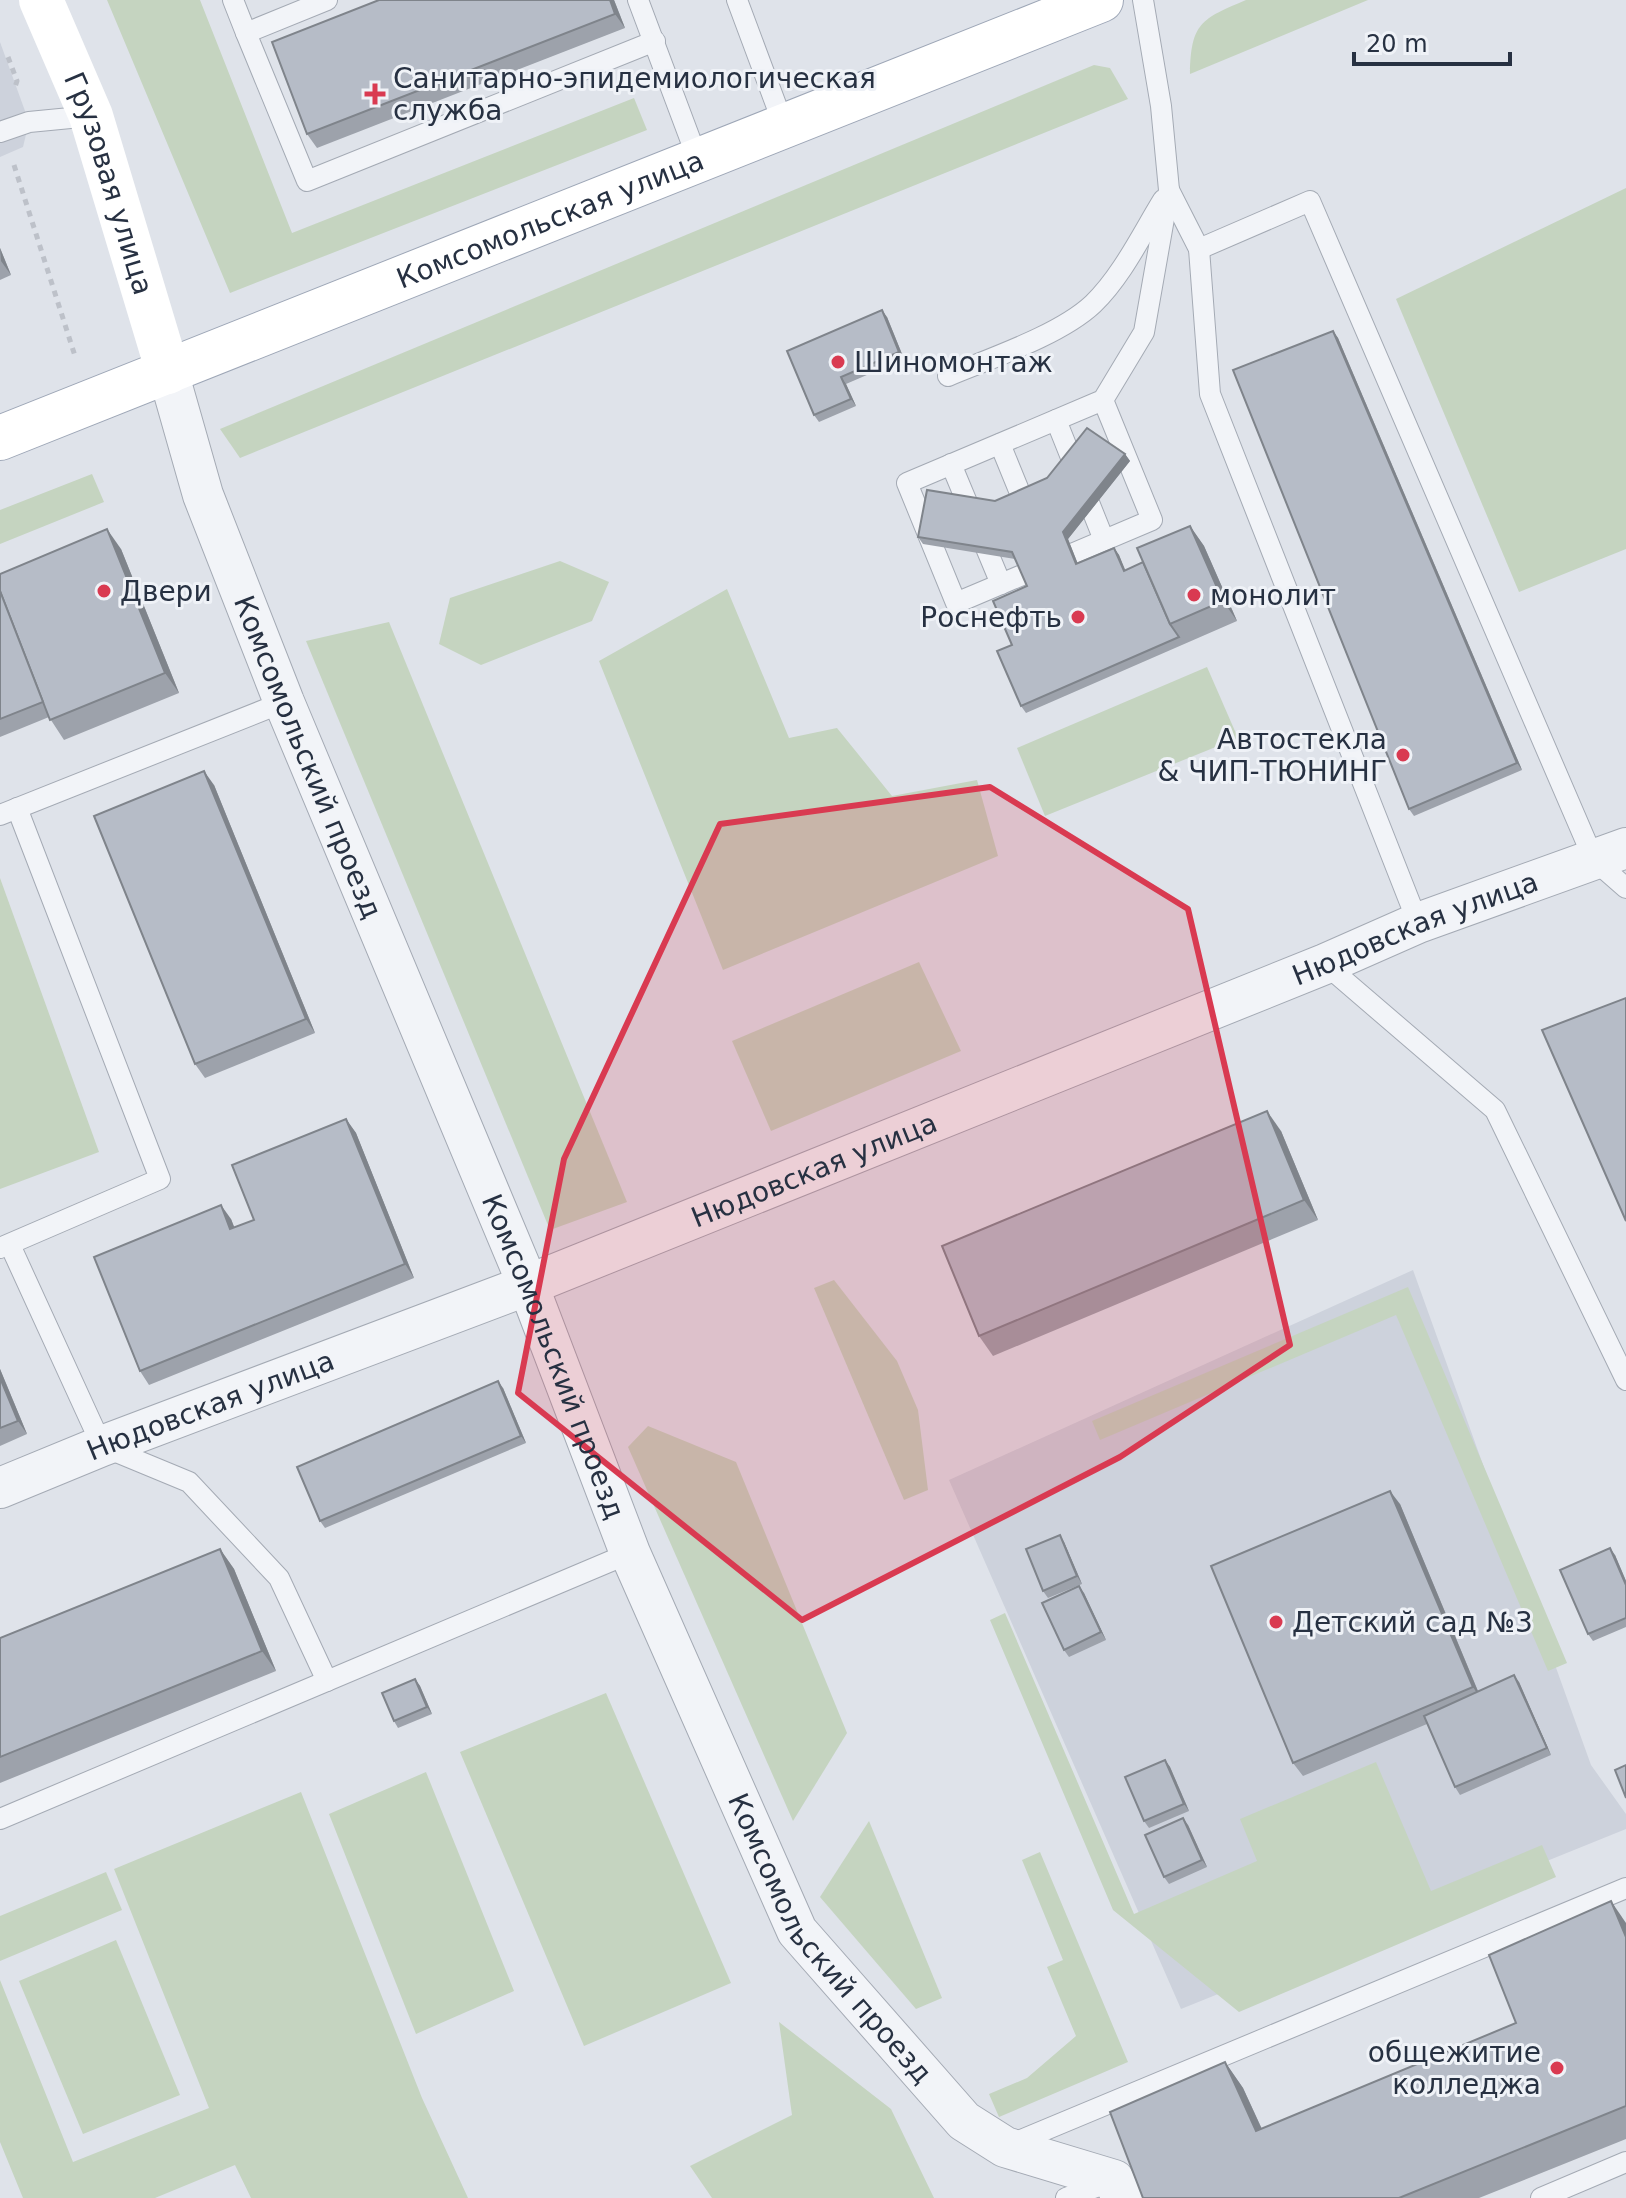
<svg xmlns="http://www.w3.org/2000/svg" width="1626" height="2198" viewBox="0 0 1626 2198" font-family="'DejaVu Sans',sans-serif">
<rect width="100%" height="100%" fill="#dfe3ea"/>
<!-- built -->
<g fill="#cdd2dc">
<polygon points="0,42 29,122 23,147 0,157"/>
<polygon points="1413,1270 1591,1765 1626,1814 1626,1829 1181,2009 949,1480"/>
</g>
<!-- green -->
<g fill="#c5d4c0">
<polygon points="107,0 200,0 292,233 634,98 647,130 230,293"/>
<path d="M1246 0H1368L1190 74C1191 23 1201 19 1246 0Z"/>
<polygon points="1094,65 1110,68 1128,99 240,458 220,429"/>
<polygon points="1626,188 1626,549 1519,592 1396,299"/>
<polygon points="92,474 104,502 0,544 0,510"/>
<polygon points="560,561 609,582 592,621 481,665 439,644 450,598"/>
<polygon points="727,589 789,738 837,728 892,796 977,780 998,856 723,970 599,661"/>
<polygon points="389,622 627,1202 550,1230 306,641"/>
<polygon points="1207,667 1238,738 1045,816 1017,748"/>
<polygon points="0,878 99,1152 0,1189"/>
<polygon points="919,962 961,1051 771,1131 732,1041"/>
<polygon points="834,1280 897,1361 918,1410 928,1490 904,1500 814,1288"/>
<polygon points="1408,1287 1567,1663 1548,1671 1396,1315 1100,1440 1092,1421"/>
<polygon points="648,1426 736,1462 847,1733 793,1821 628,1447"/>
<polygon points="1005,1613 1134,1914 1257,1861 1240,1819 1376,1762 1431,1891 1542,1845 1556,1877 1239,2012 1113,1910 990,1620"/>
<polygon points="606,1693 731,1983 584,2046 460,1752"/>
<polygon points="426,1772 514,1991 416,2034 329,1814"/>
<polygon points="301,1792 422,2098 468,2198 251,2198 235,2165 155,2198 23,2198 0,2142 0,1980 73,2162 209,2108 114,1869"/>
<polygon points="869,1821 942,1998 916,2009 820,1897"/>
<polygon points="1040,1852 1128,2062 999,2117 989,2094 1027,2078 1076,2036 1047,1967 1063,1960 1022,1860"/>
<polygon points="106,1872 122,1910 0,1961 0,1916"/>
<polygon points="116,1940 180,2095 83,2134 19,1981"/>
<polygon points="779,2022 891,2109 934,2198 712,2198 690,2166 792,2115"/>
</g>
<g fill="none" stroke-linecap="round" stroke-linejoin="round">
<defs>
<g id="service">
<polyline points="233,0 246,33 327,0"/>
<polyline points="638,0 698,160"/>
<polyline points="737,0 784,126"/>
<polyline points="246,33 307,181 655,41"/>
<polyline points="0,132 29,122 91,116"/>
<polyline points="1169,190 1199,249 1210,394 1418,923"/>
<polyline points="1199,249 1310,201 1594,860 1626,888"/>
<path d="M948 376C991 358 1060 335 1093 304 1122 276 1142 234 1163 200"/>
<polyline points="1103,400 1152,520 956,603 907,483 1103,400 1144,332 1169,190 1161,106 1143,0"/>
<polyline points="1056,420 1104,540"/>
<polyline points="1000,444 1029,515"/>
<polyline points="951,464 1001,584"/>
<polyline points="0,815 284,702"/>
<polyline points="1325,964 1495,1110 1626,1380"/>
<polyline points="10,1245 102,1446 189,1482 279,1578 327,1681"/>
<polyline points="0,1248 160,1179 17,808"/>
<polyline points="0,1819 630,1553"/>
<polyline points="1009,2145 1626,1888"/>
<polyline points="1066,2198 1107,2183"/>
<polyline points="1541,2198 1626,2162"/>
</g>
<g id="minor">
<path id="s1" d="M168 372 203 495 284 702 528 1285 630 1553 797 1931 964 2121 1005 2147 1114 2180 1122 2198"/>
<path id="s2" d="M0 1488 102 1446 528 1285 1325 964 1418 923 1626 848"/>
</g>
<g id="primary">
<path id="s4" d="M0 438 1101 0"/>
</g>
</defs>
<!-- service casing -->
<use href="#service" stroke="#a4aab4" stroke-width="22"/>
<!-- minor casing -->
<use href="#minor" stroke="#a4aab4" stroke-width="42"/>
<!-- primary casing -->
<use href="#primary" stroke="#9ea7b7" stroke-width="46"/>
<!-- path -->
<g stroke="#bdc1c9" stroke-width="5" stroke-dasharray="6 6" stroke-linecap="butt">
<polyline points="8,57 17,81 14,90"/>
<polyline points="14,165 75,356"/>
</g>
<!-- service -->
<use href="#service" stroke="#f2f4f8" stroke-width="20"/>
<!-- minor -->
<use href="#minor" stroke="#f2f4f8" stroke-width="40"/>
<!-- secondary -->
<path stroke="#fff" stroke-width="44" id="s3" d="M41 0 91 116 168 372"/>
<!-- primary -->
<use href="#primary" stroke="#fff" stroke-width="44"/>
</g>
<!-- wall -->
<g fill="#9da2ab">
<polygon points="379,0 614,0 625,28 317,148 307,134"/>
<polygon points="0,248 11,275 0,280"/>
<polygon points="887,317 904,359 846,384 856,406 819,422 814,415 787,351"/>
<polygon points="1333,331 1338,338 1522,770 1414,816 1409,809"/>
<polygon points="1125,454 1130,461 1068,539 1078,564 1114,548 1119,555 1125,571 1143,562 1190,526 1204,546 1237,621 1026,713 1021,706 1012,645 1027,586 1015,559 923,544 918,537 995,501"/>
<polygon points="121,549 179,693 64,740 49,717 0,737 0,574"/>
<polygon points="214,785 315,1033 205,1078 195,1064"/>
<polygon points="346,1119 356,1133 414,1278 149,1385 140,1371 231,1219 234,1227 254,1220"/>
<polygon points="1281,1131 1318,1220 993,1356 979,1336"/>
<polygon points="0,1369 27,1434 0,1446"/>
<polygon points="503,1388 526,1443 325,1528 320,1521"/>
<polygon points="1400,1504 1478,1691 1519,1682 1551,1755 1460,1795 1455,1787 1427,1724 1303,1776 1293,1763"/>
<polygon points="1064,1542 1082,1584 1048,1598 1043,1591"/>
<polygon points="220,1549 234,1569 276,1671 0,1783 0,1638"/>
<polygon points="1615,1555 1626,1581 1626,1627 1593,1641 1588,1634"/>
<polygon points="1084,1593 1106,1640 1069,1657 1064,1650"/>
<polygon points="415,1679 420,1686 432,1714 398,1728 394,1721"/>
<polygon points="1165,1760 1170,1767 1189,1811 1149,1828 1144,1821"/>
<polygon points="1188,1825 1207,1867 1169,1884 1164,1877"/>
<polygon points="1626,1923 1626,2139 1479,2198 1143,2198 1225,2062 1243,2088 1262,2129 1516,2023"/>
</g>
<!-- shaded-wall -->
<g fill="#7f848b">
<polygon points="610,0 614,0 625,28 615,14"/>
<polygon points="0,248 11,275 1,261"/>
<polygon points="882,310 887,317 904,359 899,352"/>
<polygon points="1333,331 1338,338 1522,770 1517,763"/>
<polygon points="841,377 846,384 856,406 851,399"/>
<polygon points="1125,454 1130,461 1068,539 1081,572 1076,564 1063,532"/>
<polygon points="1190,526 1204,546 1237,621 1223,601"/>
<polygon points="107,529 121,549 179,693 165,673"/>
<polygon points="1114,548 1119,555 1129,579 1124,571"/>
<polygon points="204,771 214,785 315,1033 306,1019"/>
<polygon points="1267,1111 1281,1131 1318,1220 1304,1200"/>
<polygon points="346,1119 356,1133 414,1278 405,1264"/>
<polygon points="221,1205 231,1219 240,1242 230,1229"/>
<polygon points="0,1369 27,1434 18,1421 0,1378"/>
<polygon points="498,1381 503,1388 526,1443 521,1436"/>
<polygon points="1390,1491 1400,1504 1482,1701 1473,1687"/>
<polygon points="1060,1535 1064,1542 1082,1584 1077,1576"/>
<polygon points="1610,1548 1615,1555 1626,1581 1626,1585"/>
<polygon points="220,1549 234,1569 276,1671 262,1651"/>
<polygon points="1079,1586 1084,1593 1106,1640 1101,1632"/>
<polygon points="1514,1675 1519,1682 1551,1755 1547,1748"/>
<polygon points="415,1679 420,1686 432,1714 427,1707"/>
<polygon points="1165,1760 1170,1767 1189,1811 1184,1804"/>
<polygon points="1183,1818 1188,1825 1207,1867 1202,1860"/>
<polygon points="1611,1901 1626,1923 1626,1937"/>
<polygon points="1225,2062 1243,2088 1274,2156 1256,2131"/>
</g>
<!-- building -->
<g fill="#b6bcc7" stroke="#7f848b" stroke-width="2">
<polygon points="379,0 610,0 615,14 307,134 272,42"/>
<polygon points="882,310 899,352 841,377 851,399 814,415 787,351"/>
<polygon points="1333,331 1517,763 1409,809 1233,370"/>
<polygon points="1087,428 1125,454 1063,532 1076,564 1114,548 1124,571 1143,562 1170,624 1179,637 1021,706 997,651 1012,645 993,601 1027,586 1012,552 918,537 927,490 995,501 1047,478"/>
<polygon points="1190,526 1223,601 1170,624 1137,548"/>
<polygon points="107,529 165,673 50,720 0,591 0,574"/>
<polygon points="0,591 43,702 0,719"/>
<polygon points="204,771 306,1019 195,1064 94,816"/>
<polygon points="1626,998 1626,1221 1542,1030"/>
<polygon points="1267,1111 1304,1200 979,1336 942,1246"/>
<polygon points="346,1119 405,1264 140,1371 94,1257 221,1205 230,1229 254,1220 232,1165"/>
<polygon points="0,1378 18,1421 0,1428"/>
<polygon points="498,1381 521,1436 320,1521 297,1467"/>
<polygon points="1390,1491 1473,1687 1293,1763 1211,1566"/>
<polygon points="1060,1535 1077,1576 1043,1591 1026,1549"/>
<polygon points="1610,1548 1626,1585 1626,1618 1588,1634 1560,1570"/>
<polygon points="220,1549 262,1651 0,1757 0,1638"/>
<polygon points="1079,1586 1101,1632 1064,1650 1042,1603"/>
<polygon points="1514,1675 1547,1748 1455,1787 1424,1716"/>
<polygon points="415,1679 427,1707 394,1721 382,1693"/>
<polygon points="1165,1760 1184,1804 1144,1821 1125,1777"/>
<polygon points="1626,1765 1626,1798 1615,1770"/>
<polygon points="1183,1818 1202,1860 1164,1877 1145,1835"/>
<polygon points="1611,1901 1626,1937 1626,2106 1399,2198 1143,2198 1110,2112 1225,2062 1256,2131 1516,2023 1489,1955"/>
</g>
<!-- marked area -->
<path fill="#d93a51" fill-opacity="0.2" stroke="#d93a51" stroke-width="6" stroke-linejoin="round" d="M990 787 1188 909 1290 1345 1120 1457 802 1620 518 1393 564 1159 720 824Z"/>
<!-- markers -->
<g fill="#d93a51" stroke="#eff2f7" stroke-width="3">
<path d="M371 82h8v8h8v8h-8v8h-8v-8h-8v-8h8z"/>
<circle cx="838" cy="362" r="8"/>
<circle cx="104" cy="591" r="8"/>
<circle cx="1194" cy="595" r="8"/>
<circle cx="1078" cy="617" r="8"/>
<circle cx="1403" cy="755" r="8"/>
<circle cx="1276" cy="1622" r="8"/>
<circle cx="1557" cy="2068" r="8"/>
</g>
<g text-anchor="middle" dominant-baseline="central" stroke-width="6" stroke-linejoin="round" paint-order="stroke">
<!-- poi labels -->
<g font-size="28" fill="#273142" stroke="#eff2f7" text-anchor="start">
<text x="393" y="78">Санитарно-эпидемиологическая<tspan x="393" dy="32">служба</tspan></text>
<text x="854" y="362">Шиномонтаж</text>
<text x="120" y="591">Двери</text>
<text x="1210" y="595">монолит</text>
<text x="1062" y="617" text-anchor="end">Роснефть</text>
<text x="1387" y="739" text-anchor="end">Автостекла<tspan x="1387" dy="32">&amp; ЧИП-ТЮНИНГ</tspan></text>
<text x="1292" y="1622">Детский сад №3</text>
<text x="1541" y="2052" text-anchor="end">общежитие<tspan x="1541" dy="32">колледжа</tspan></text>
</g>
<!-- street labels -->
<g font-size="28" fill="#273142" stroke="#eff2f7">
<text stroke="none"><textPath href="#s3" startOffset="196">Грузовая улица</textPath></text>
<text stroke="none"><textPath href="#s4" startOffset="592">Комсомольская улица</textPath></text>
<text stroke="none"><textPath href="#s1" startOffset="410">Комсомольский проезд</textPath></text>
<text stroke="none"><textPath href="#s2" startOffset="1522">Нюдовская улица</textPath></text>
<text stroke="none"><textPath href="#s2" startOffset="874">Нюдовская улица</textPath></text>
<text stroke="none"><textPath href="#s1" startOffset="1058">Комсомольский проезд</textPath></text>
<text stroke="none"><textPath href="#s2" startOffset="226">Нюдовская улица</textPath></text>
<text stroke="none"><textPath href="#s1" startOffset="1706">Комсомольский проезд</textPath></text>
</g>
</g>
<!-- scale -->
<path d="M1354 52v12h156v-12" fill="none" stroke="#273142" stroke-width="4"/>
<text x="1366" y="52" font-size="24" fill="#273142" stroke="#eff2f7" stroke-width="6" paint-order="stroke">20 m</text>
</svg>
